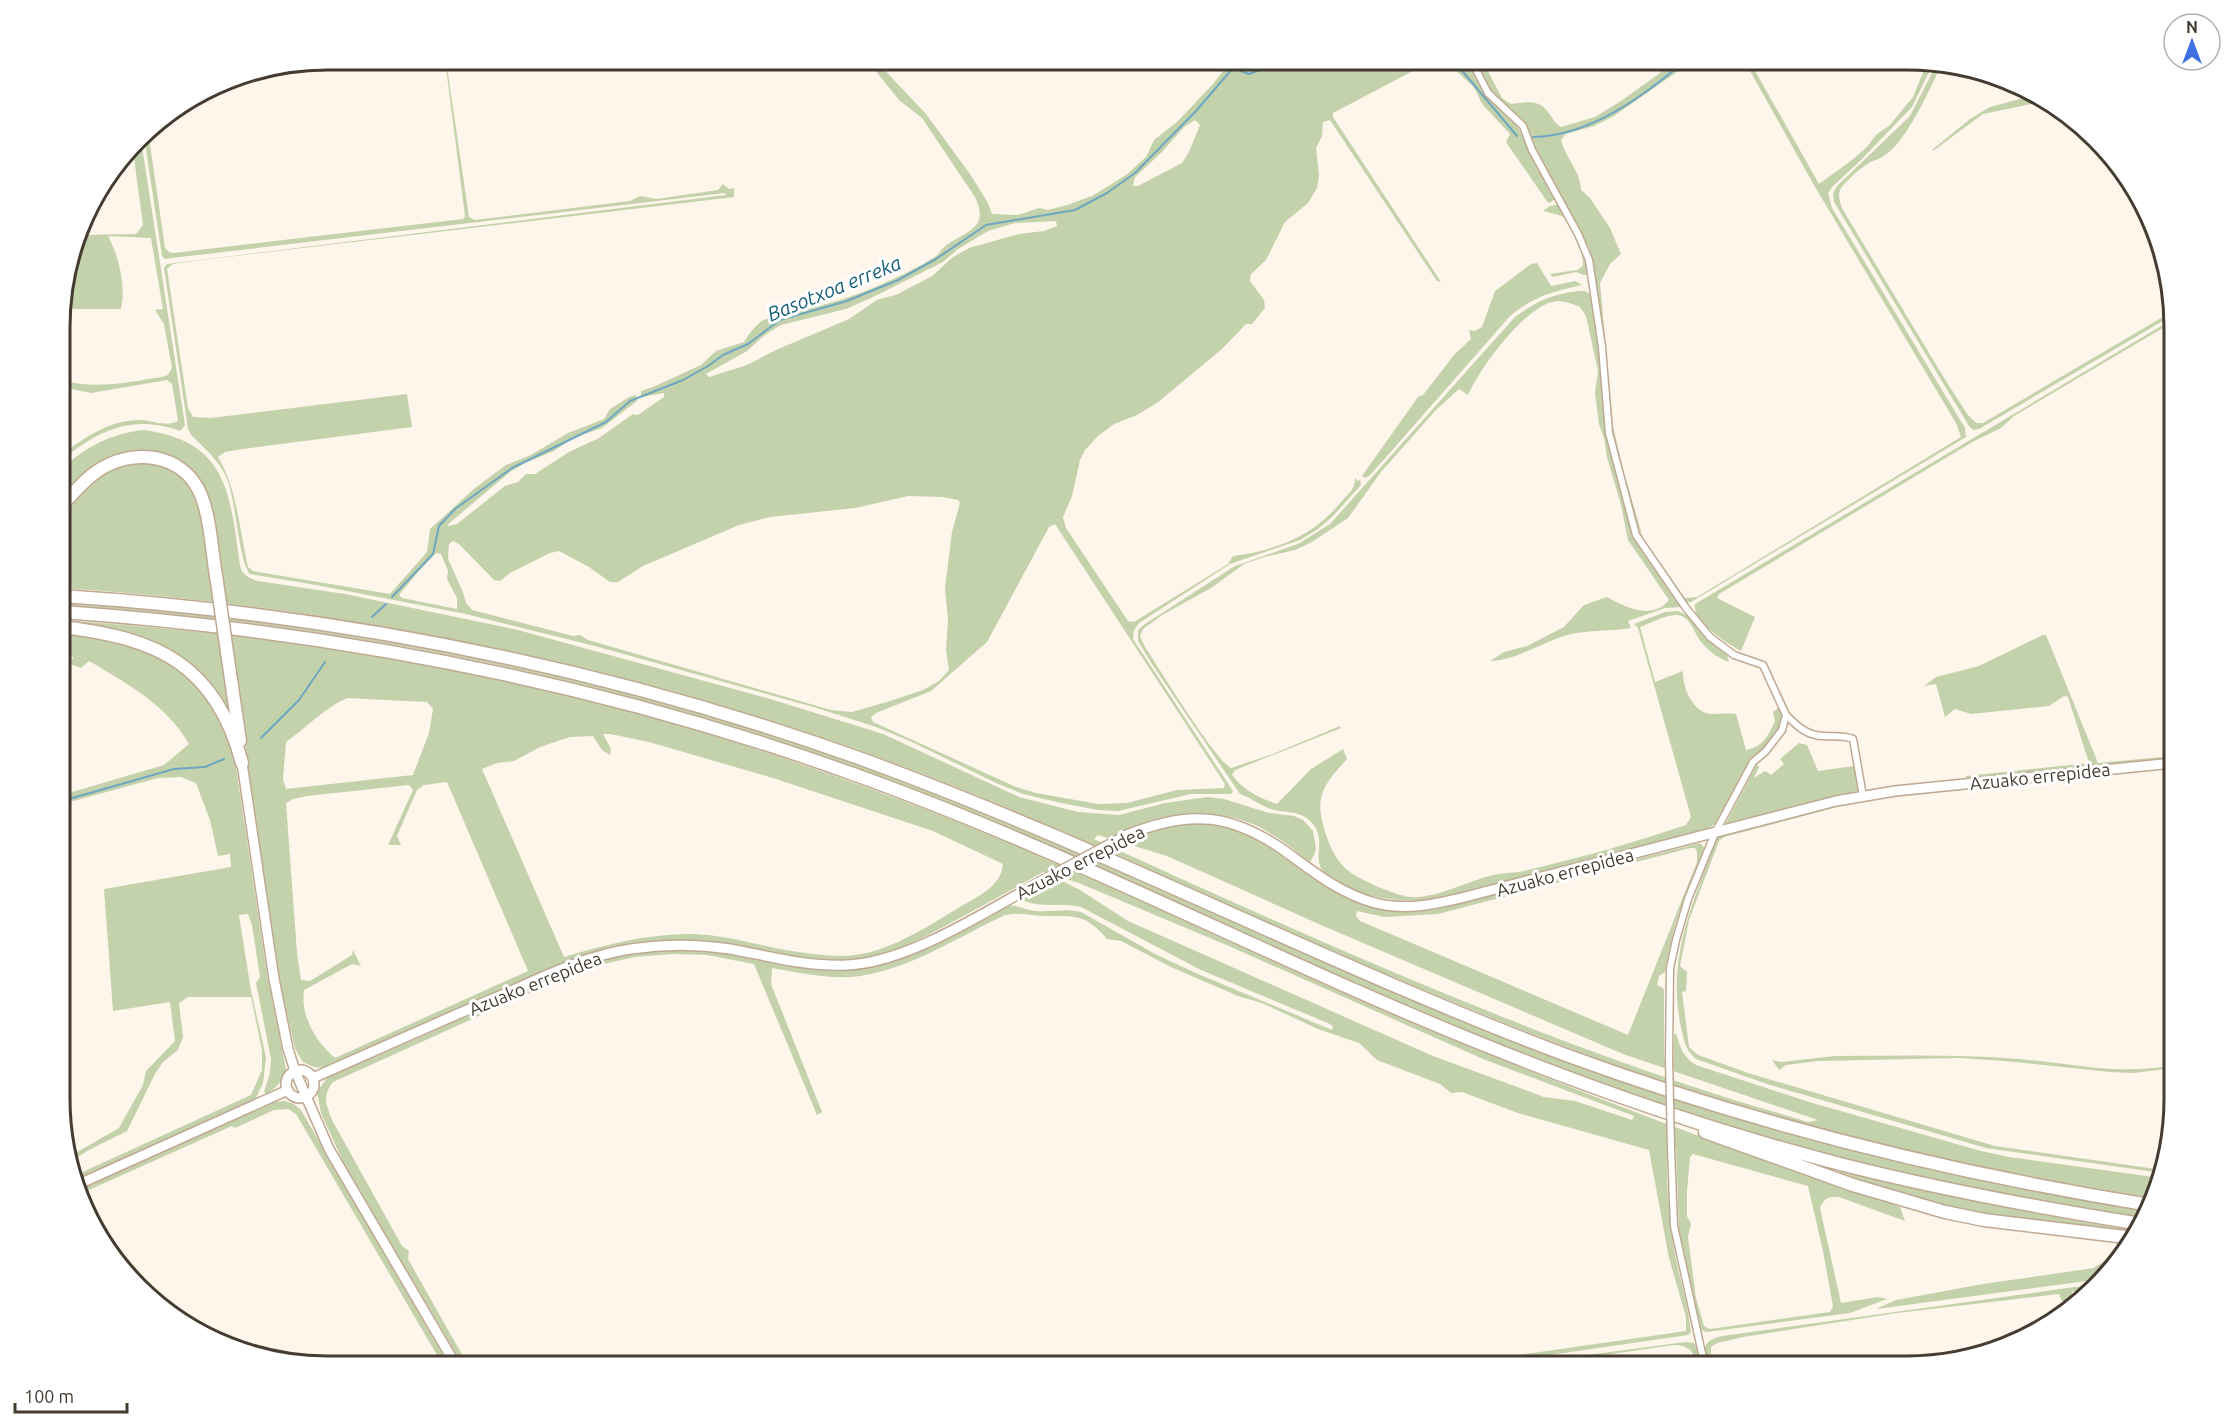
<svg xmlns="http://www.w3.org/2000/svg" width="2234" height="1427" font-family="Ubuntu,sans-serif">
  <rect width="100%" height="100%" fill="#fef5eb"/>
  <path fill="#c3d2aa" fill-rule="evenodd" d="M445 60H446L469 217 475 220 630 201 640 196 656 199 718 190 723 184 729 189 734 188V197L202 260 173 264 167 269 188 408 193 417 211 418 407 394 412 427 243 449 225 452 218 457C238 491 239 529 248 567L253 571 390 594 427 552 430 529 475 488 506 465 531 455 568 433 604 419 610 409 629 397 636 395 637 401 602 428 573 438 554 451 525 463 510 472 447 525 449 526 457 524 505 486 518 482 526 474H535L569 452 599 438 633 414 638 415 664 397V393L641 397V391L653 387 701 365 716 351 744 342C748 335 755 326 762 321 768 317 806 310 816 307 857 296 899 279 935 257 939 254 941 250 944 247 964 231 991 230 975 197L922 118 899 100 867 60H875L926 114 970 174 988 203 992 214 1018 215 1039 208 1048 210 1067 205 1092 196 1126 175 1146 157 1154 140 1177 122 1212 85 1232 60H1241L1242 68 1278 60H1430L1420 65 1411 72 1333 113V117L1441 282 1437 281 1330 120 1323 122 1322 136 1316 148 1319 176 1317 188 1308 203 1285 222 1266 260 1251 274 1250 281 1264 300 1265 308 1252 324H1246L1222 349 1157 403 1137 415 1114 424 1098 436 1085 450 1080 460 1072 496 1063 517 1066 528 1128 621 1134 622 1228 564 1233 556C1277 550 1314 536 1342 501 1349 493 1355 489 1355 478L1358 481 1360 479 1361 485 1332 517 1318 529 1300 540 1230 564 1139 623 1134 630 1133 639 1233 791 1231 794H1191L1118 811 1098 810 1061 803 1023 794 996 783 910 741 876 727 817 708 595 646 466 614 316 585 250 574C239 563 236 500 227 479 220 461 205 449 192 436L188 429 164 268 167 264 726 195 725 193 172 258 165 259 162 256 144 136 148 131 165 248 169 252 174 253 463 219 465 216ZM1195 120 1200 125 1189 152 1182 163 1138 186H1133L1135 177 1162 152 1184 127ZM1056 221 1057 226 1044 231 1019 234 969 248 953 257 932 276 898 294 877 300 849 319 776 350 747 365 709 377 706 374 747 351 766 334 781 325 846 309 873 297 943 262 958 249 988 231 1015 223ZM908 496 942 497 958 500 960 503 952 532 945 588 948 620 946 650 949 670 939 681 923 690 890 701 852 712 831 710 588 640 580 635 573 636 472 610 466 603 463 592 448 559 449 544 453 541 459 544 494 580 500 581 510 573 550 553 559 551 589 567 610 582H618L643 566 739 525 770 517 855 508ZM1055 524 1225 784 1224 788 1177 790 1127 803 1098 804 1036 793 1016 787 873 722 871 717 876 713 931 691 987 642 1049 527ZM436 553 441 554 448 571 447 579 457 598V609L402 598 399 595 418 572Z
    M1435 60H1469L1489 98 1516 124 1557 198 1549 203 1546 200 1506 142 1510 134 1482 104 1474 87 1455 70 1441 61Z
    M1474 60H1482L1502 98 1511 104C1525 102 1539 99 1548 112 1553 118 1554 123 1561 127L1595 117 1621 101 1678 60H1694L1614 116 1594 126 1566 134 1561 140C1565 157 1581 172 1581 190L1590 198 1610 228 1621 254 1610 264 1600 283 1613 426 1624 473 1643 538 1685 598 1697 597 1961 437 1956 423 1815 187 1744 60H1749L1819 184 1852 160 1866 148 1877 134 1889 126 1913 97 1927 63 1933 64 1912 107 1858 163 1833 186 1828 193 1832 208 1965 428 1966 437 1691 602H1686L1644 543 1634 514 1611 423 1601 322 1593 263 1589 248 1537 154 1527 129 1519 117 1492 94Z
    M1936 65 1941 66C1929 90 1907 141 1885 155 1880 159 1874 160 1869 163 1860 168 1847 180 1841 188 1837 195 1840 203 1843 210L1944 378 1968 415 1976 423H1983L2173 311V315L1979 429 1973 430 1969 426 1834 202 1833 193 1837 186 1910 116Z
    M2034 95 2046 101 1983 114 1933 151 1932 150 1970 119 1990 107Z
    M141 140 185 425 180 431C132 414 99 430 62 460V455C84 437 112 419 142 420 153 421 168 427 178 421L172 384 167 380 91 393 62 387V380C96 390 128 382 162 377L168 375 172 368 164 324 155 310 163 309 151 238 108 236C119 257 126 285 121 309H62V293L80 235 136 234 143 225 133 150Z
    M1557 205 1562 207 1583 247 1590 274 1584 275 1576 272 1553 277 1550 274 1577 270 1583 266C1584 249 1573 234 1566 219L1562 216 1543 211 1550 206Z
    M1537 263 1551 286 1575 281 1582 285C1552 292 1534 296 1510 316L1388 455 1369 476 1365 478 1362 476 1418 397 1423 395 1454 355 1471 339 1469 330 1475 331 1482 327 1495 291 1531 264Z
    M1578 291H1585L1591 295 1601 356 1607 432 1633 532 1641 547 1681 607 1665 608 1628 621 1631 628C1609 632 1582 629 1561 637 1538 645 1515 660 1490 661L1504 652 1527 646 1564 627 1584 605 1607 597C1625 607 1652 621 1669 600L1628 540 1621 505 1607 457 1604 438 1599 424 1595 393 1598 371 1586 316 1580 307C1573 304 1565 301 1557 301 1526 304 1480 368 1468 395L1459 389 1435 411 1381 472 1348 518 1312 542 1295 550 1264 557 1244 564 1211 588 1162 615 1143 629 1140 636 1145 647C1159 668 1215 760 1231 768L1273 754 1340 726 1341 728 1235 770 1232 775C1243 790 1259 798 1277 804L1311 769 1343 749 1347 759C1320 788 1313 800 1328 840 1331 849 1337 860 1344 867 1354 878 1394 895 1410 897 1435 899 1468 881 1493 875 1503 873 1514 873 1524 871 1579 858 1633 843 1686 825L1691 817 1638 628 1634 624 1665 612 1678 611 1689 616 1711 641 1726 650 1729 662C1718 658 1710 652 1702 643 1694 634 1691 616 1677 615 1665 615 1651 623 1640 627L1655 682 1683 671C1682 687 1693 713 1711 714 1719 714 1728 713 1736 714L1746 750C1763 747 1768 736 1775 721L1773 712 1779 707 1784 715 1780 731 1754 761 1715 824 1706 830 1430 900C1396 902 1367 899 1337 881 1331 877 1322 873 1320 866 1315 850 1326 838 1311 822 1300 809 1283 814 1268 808 1258 804 1250 797 1240 794L1152 664 1138 641V630L1145 624 1235 566 1298 544 1330 524 1515 317C1537 301 1550 295 1578 291Z
    M2173 319V322L2014 416 2001 428 1974 441 1719 594 1717 598 1755 617 1741 651C1727 643 1692 622 1695 604Z
    M143 430C229 441 230 495 240 566 243 575 248 578 258 581L345 594 518 630 767 698 883 734 1019 797 1078 812 1119 815 1165 803 1207 797 1224 799 1269 813 1294 816 1303 820 1313 831 1316 848 1314 855 1310 862C1293 849 1275 834 1255 825 1210 806 1162 811 1119 833L1133 840C1144 830 1161 827 1175 825 1257 812 1290 876 1356 902 1382 912 1410 914 1437 909L1700 843 1704 847C1699 869 1689 888 1681 908 1673 929 1669 951 1665 972L1659 976 1657 985 1664 989V1059L1674 1060V1035L1676 1033C1680 1047 1683 1057 1696 1065L1809 1102 1981 1151 2009 1157 2161 1178 2153 1198C1973 1168 1792 1131 1620 1067 1489 1019 1360 964 1233 908 1109 852 986 795 858 750 600 660 334 606 62 588V508L97 475 139 459 178 470 195 489 224 588C219 557 214 528 204 498 202 491 201 482 196 476 190 467 181 462 171 457 127 439 92 466 62 496V468C88 446 110 434 143 430ZM1098 835 1167 856 1321 925 1623 1054 1818 1120 1808 1122C1769 1110 1729 1099 1691 1086 1487 1018 1289 928 1094 839ZM1690 848H1695L1697 852V862L1628 1035 1360 921 1356 916 1357 911 1384 917 1438 914Z
    M62 601 280 622 496 659 669 703 742 725 874 770 1035 834 1598 1072C1777 1134 1960 1184 2148 1210L2143 1219C1930 1187 1721 1132 1519 1054 1376 999 1240 927 1098 869 1027 840 954 815 883 788 821 765 760 738 698 718 497 654 273 620 62 607Z
    M62 620C173 628 282 639 392 657 577 689 759 745 935 813 1098 876 1255 957 1417 1025 1539 1076 1664 1124 1790 1169 1826 1182 1864 1192 1900 1207L1905 1221 1839 1197C1829 1196 1824 1198 1820 1208L1841 1303 1878 1297 1887 1299 1850 1313 1707 1332 1701 1330 1697 1317 1679 1231 1676 1149 1667 1147C1666 1180 1669 1216 1674 1249 1679 1277 1688 1304 1691 1332L1688 1335 1466 1367H1435L1686 1331V1317L1669 1258 1649 1150 1518 1113 1462 1092 1451 1093 1440 1084 1377 1060 1359 1043 1318 1029 1262 1003 1238 996 1171 967 1121 941 1107 939C1084 912 1075 917 1043 916 1029 915 1019 912 1005 915 958 937 912 968 860 976 831 980 801 973 772 968L771 984 822 1112 817 1115 754 964 707 955 673 954 635 957 599 965 543 987 333 1082C322 1096 326 1104 332 1120L402 1246 409 1251 408 1259 469 1367H464L344 1164 321 1113 317 1092 327 1078C382 1054 438 1029 493 1005 540 984 586 961 637 953 666 948 698 950 728 954 772 960 817 975 862 969 915 961 960 930 1006 906 1017 904 1025 910 1036 911 1051 912 1066 908 1081 912L1157 955 1198 974 1332 1030 1333 1026 1330 1024 1201 970 1081 907C1060 902 1043 909 1022 900V897L1058 879 1080 890 1128 921 1433 1056 1544 1097 1575 1101 1632 1120 1634 1116 1483 1059 1231 947 1079 883 1043 872C1014 888 985 905 956 920 919 940 881 962 837 961 771 959 713 933 644 942 587 950 535 974 482 998 435 1019 388 1040 342 1061L324 1068 314 1067 303 1062 295 1049 281 988 249 774 234 650 222 651 233 723 186 663 62 624ZM347 698 427 702 433 709 429 733 413 775 286 789 283 779 286 742C306 728 324 708 347 698ZM603 734H610L649 742 773 778 933 831 1003 864C1001 887 978 896 960 907 925 928 885 955 843 956 820 956 798 952 775 948 747 942 718 934 689 934 646 934 605 945 564 957L482 769 497 763 514 761 540 747 570 737 593 736 602 750 610 755 611 749ZM447 782 528 971 335 1058C316 1042 300 1016 304 990L352 964 361 966 353 950 352 955 310 981 301 980 297 953 286 803 293 799 307 796 409 785 413 790 388 845H401L397 836 417 790 424 785ZM1693 1154 1808 1186 1823 1251 1833 1306 1830 1312 1710 1329 1704 1326 1696 1298 1688 1237 1691 1224 1687 1216V1191L1690 1157Z
    M62 633C157 646 218 670 237 773L267 974 286 1069C283 1082 277 1087 266 1094L264 1092 270 1073 271 1059 256 983 260 977 252 925 248 914 239 915 251 991 266 1057 263 1083 256 1098 78 1180 76 1175 251 1095 262 1070V1050L251 997H188L179 1003 183 1037 178 1050 163 1062 155 1074 127 1131 87 1151 72 1161 70 1156 119 1128 143 1085 146 1071 175 1041 170 1002 113 1011 104 889 231 867 230 854 218 856 210 820 196 783 181 777 158 778 62 804V795L164 765 189 744C166 704 126 683 89 661L81 668 62 661V658L73 659V657L62 655Z
    M2043 635H2046L2098 763 2173 756V759L1966 780V776L2089 763 2068 697 2064 696 2049 706 1971 714 1955 709 1945 717 1936 684 1924 686 1936 677 1979 666Z
    M1799 743 1807 745 1818 771 1854 766 1859 794 1725 825 1757 764 1759 767 1754 778 1765 771 1771 775 1784 764 1780 759Z
    M2173 765V768L1875 799 1837 807 1724 837 1719 841 1689 920 1680 966 1687 972 1686 991 1682 992 1689 1047 1698 1055 1748 1073 1995 1146 2163 1170 2162 1173 1986 1148 1767 1084 1696 1059C1685 1050 1684 1040 1681 1027 1666 957 1694 901 1717 837L1721 835 1838 804 1889 795Z
    M1835 1056C1896 1056 1958 1054 2019 1059 2071 1063 2121 1076 2173 1065V1068L2134 1073 2110 1072 2005 1061 1959 1058 1818 1061 1786 1065 1779 1070 1772 1060 1781 1062Z
    M285 1101 294 1104 301 1110 450 1367H444L296 1114 288 1109 274 1110 235 1128 232 1126 82 1193 81 1189 273 1102Z
    M1839 1170C1938 1194 2037 1215 2137 1231L2136 1234 1958 1211 1840 1176Z
    M2123 1242 2132 1243 2129 1248 2095 1280 1876 1309 1896 1300 1983 1284 2094 1268 2121 1249Z
    M2089 1285 2085 1289 2072 1292V1301H2062L2059 1294 1897 1313 1743 1337 1717 1343 1711 1347V1367H1707C1703 1348 1702 1341 1722 1336Z
    M1686 1342 1694 1343 1697 1347 1701 1367H1698C1693 1351 1691 1346 1674 1345L1521 1367H1496Z"/>
  <g fill="none" stroke-linecap="round" stroke-linejoin="round">
    <path stroke="#6ea7bf" stroke-width="2" d="M1448 60 1458 66 1517 136
      M1233 68 1249 74 1288 60
      M1533 137C1590 136 1644 96 1686 60
      M392 597 433 554 439 526 455 509 512 468 606 422 630 401 683 380 708 366 723 355 748 344 780 320 847 301 898 280 936 259 986 225 1075 210 1107 193 1135 173 1196 111 1233 68 1234 60
      M372 617 386 604
      M261 738 299 700 325 662
      M62 801 174 769 205 767 224 759"/>
    <defs>
      <path id="street" d="M1471 60 1488 93 1523 126 1532 150 1578 234 1589 260 1602 347 1609 433 1636 535 1686 608 1710 637 1734 655 1763 665 1786 715 1782 730 1766 751 1753 762 1715 833 1688 899 1676 940 1670 968 1669 1058
        M1786 715C1797 726 1807 736 1824 736 1834 737 1843 735 1853 739L1863 796
        M1671 1148 1674 1226 1705 1367"/>
      <path id="secondary" d="M242 763 274 979 288 1049 295 1071 329 1149 457 1367
        M1127 835C1190 809 1233 813 1289 854 1316 874 1342 894 1375 903 1406 911 1436 904 1465 897L1836 801 1895 791 2173 763
        M286 1084a14 14 0 1 1 28 0a14 14 0 1 1-28 0Z
        M313 1078C374 1051 434 1024 495 998 539 979 583 956 631 949 664 944 697 944 730 949 769 956 807 967 847 965 908 963 986 911 1040 882
        M79 1184 288 1090"/>
      <path id="highway" d="M62 505C73 494 83 481 96 472 131 447 183 452 201 495 211 520 212 555 217 582
        M62 596C337 614 607 667 867 761 1105 848 1329 966 1566 1055 1756 1125 1951 1173 2150 1205
        M62 612C333 631 598 682 853 774 1074 853 1280 964 1497 1050 1609 1095 1724 1134 1840 1164 1939 1189 2040 1208 2141 1224
        M62 627C158 638 216 665 242 763
        M227 652 240 741
        M1705 1132 1853 1185 1945 1212 1984 1220 2134 1238"/>
    </defs>
    <use href="#street" stroke="#bfa992" stroke-width="9"/>
    <use href="#secondary" stroke="#bfa992" stroke-width="12"/>
    <use href="#highway" stroke="#bfa992" stroke-width="15"/>
    <use href="#street" stroke="#fff" stroke-width="6"/>
    <use href="#secondary" stroke="#fff" stroke-width="9"/>
    <use href="#highway" stroke="#fff" stroke-width="12"/>
    <defs>
      <path id="street-bridge" d="M1669 1058 1671 1148"/>
      <path id="secondary-bridge" d="M1040 882 1127 835"/>
      <path id="highway-bridge" d="M217 582 227 652"/>
    </defs>
    <use href="#street-bridge" stroke="#bfa992" stroke-width="9" stroke-linecap="butt"/>
    <use href="#secondary-bridge" stroke="#bfa992" stroke-width="12" stroke-linecap="butt"/>
    <use href="#highway-bridge" stroke="#bfa992" stroke-width="15" stroke-linecap="butt"/>
    <use href="#street-bridge" stroke="#fff" stroke-width="6"/>
    <use href="#secondary-bridge" stroke="#fff" stroke-width="9"/>
    <use href="#highway-bridge" stroke="#fff" stroke-width="12"/>
  </g>
  <g text-anchor="middle" dominant-baseline="central" stroke-width="6" stroke-linejoin="round" paint-order="stroke">
    <g font-size="18" fill="#443b31" stroke="#fff">
      <text transform="translate(2040 776) rotate(-6)">Azuako errepidea</text>
      <text transform="translate(1080 862) rotate(-27)">Azuako errepidea</text>
      <text transform="translate(1565 872) rotate(-15)">Azuako errepidea</text>
      <text transform="translate(535 983) rotate(-22)">Azuako errepidea</text>
    </g>
    <g font-size="20" font-style="italic" fill="#155f78" stroke="#fff">
      <text transform="translate(834 288) rotate(-22)">Basotxoa erreka</text>
    </g>
  </g>
  <path d="M0 0H2234V1427H0ZM327 70H1907A257 257 0 0 1 2164 327V1099A257 257 0 0 1 1907 1356H327A257 257 0 0 1 70 1099V327A257 257 0 0 1 327 70Z" fill="#fff" fill-rule="evenodd"/>
  <path fill="none" stroke="#443b31" stroke-width="3" d="M327 70H1907A257 257 0 0 1 2164 327V1099A257 257 0 0 1 1907 1356H327A257 257 0 0 1 70 1099V327A257 257 0 0 1 327 70Z"/>
  <g transform="translate(2192 42)"><circle r="28" fill="#ffffff" stroke="#b4b1ad" stroke-width="1.5"/>
  <path d="M0-4.5L10 22L0 15L-10 22Z" fill="#3b70e0"/>
  <text y="-9" font-size="16" font-weight="bold" text-anchor="middle" fill="#443b31">N</text>
  </g>
  <path d="M15 1403v9h112v-9" fill="none" stroke="#443b31" stroke-width="3"/>
  <text x="24" y="1403" font-size="18" fill="#443b31" stroke="#ffffff" stroke-width="4.5" paint-order="stroke">100 m</text>
</svg>
